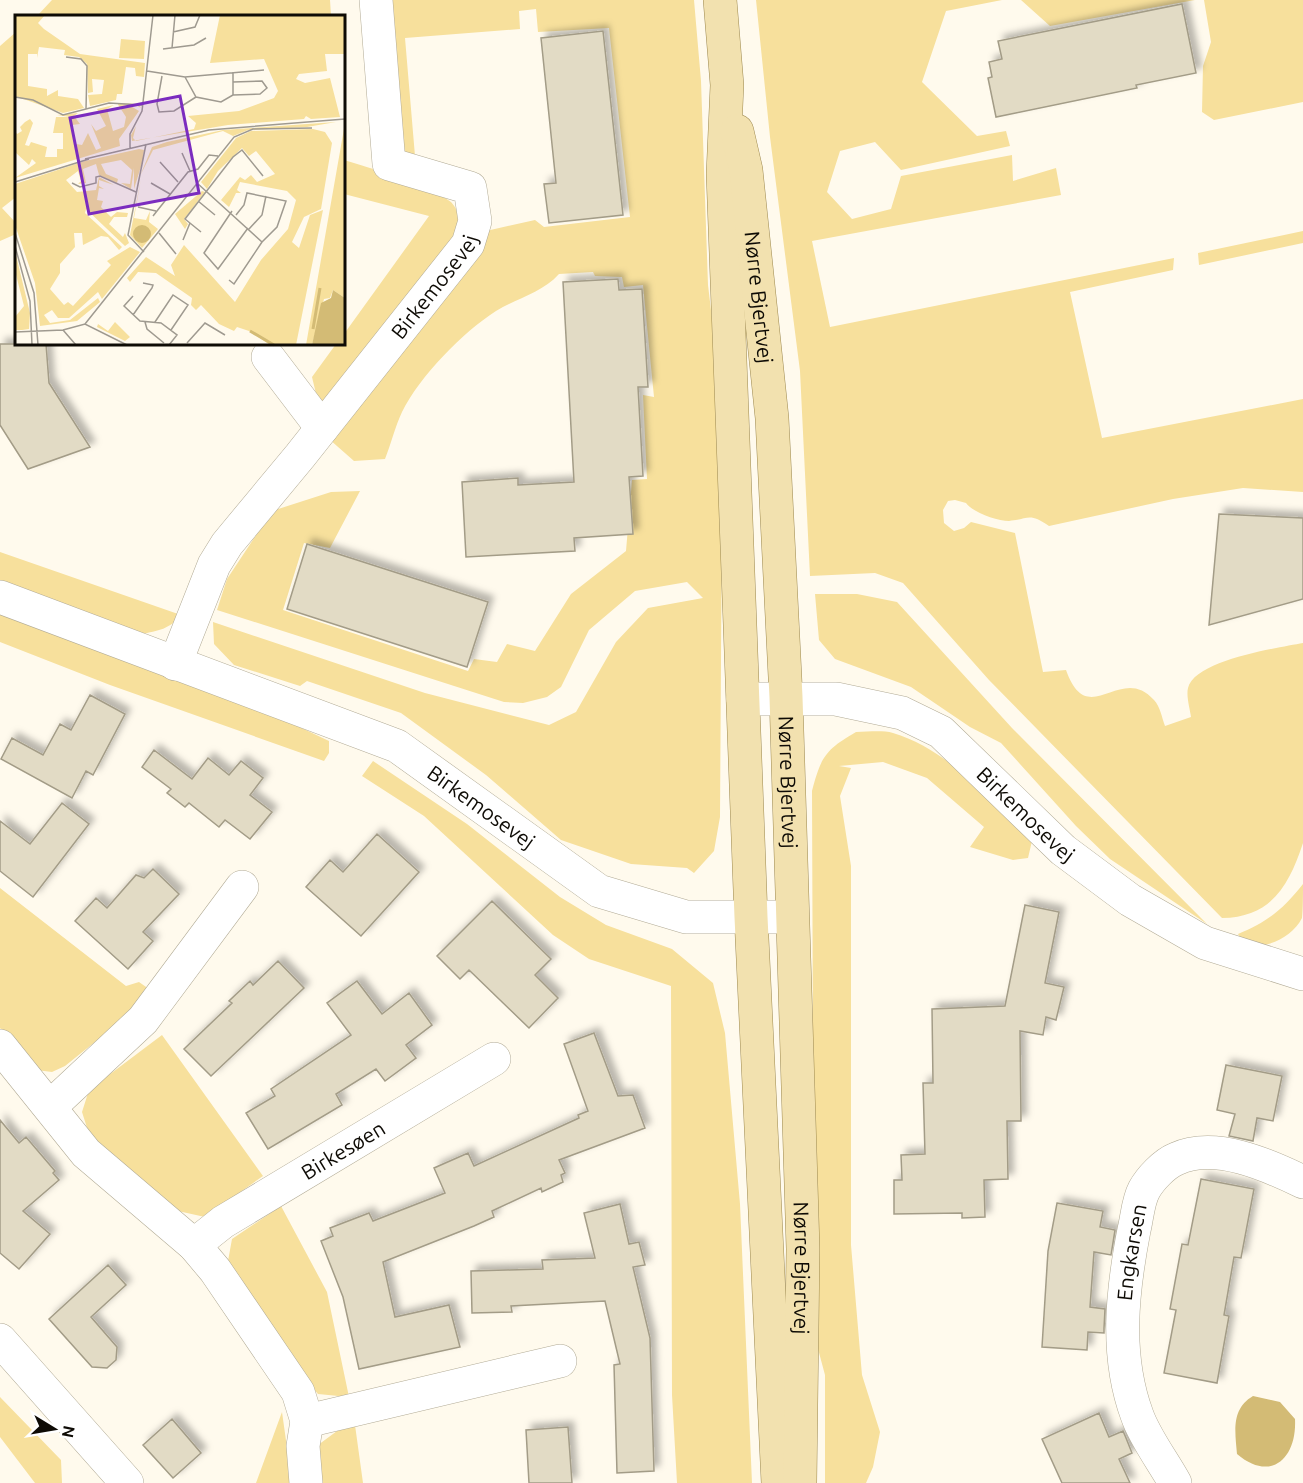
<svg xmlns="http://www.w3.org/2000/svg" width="1303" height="1483" font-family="Ubuntu,sans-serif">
  <defs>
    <filter id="shadow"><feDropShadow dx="5.5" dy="-5.5" stdDeviation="3" flood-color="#0004"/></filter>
  </defs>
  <rect width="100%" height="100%" fill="#fffaed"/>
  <path fill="#f7e09c" d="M52 0H330L331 16H37Z
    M391 0H694L701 81 708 285 719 377 722 507 720 817 714 851 694 873 687 868 631 864 561 840 486 775 401 713 307 681 300 686 234 665 214 644 213 622 425 693 549 725 576 712 616 642 648 608 703 598 687 582 635 591 589 630 561 687 547 697 523 703 504 702 217 610 227 579 272 511 331 492 360 491 330 548 304 543 283 610 468 671 474 659 497 662 507 644 535 651 571 594 626 551 632 480 647 479 643 395 654 397 643 285 624 287 622 277 595 276 593 272 559 274C542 293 517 298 496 311 463 332 420 376 402 412 395 427 391 444 385 459L354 461 329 439 486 231 535 220 544 227 630 217 609 28 538 32 536 9 519 11 520 29 405 38 415 156 403 153Z
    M756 0H1002L946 11 922 82 977 136 1006 131 1010 146 901 170 875 142 840 151 827 192 852 219 891 209 901 176 1012 155 1013 181 1056 168 1061 195 812 241 830 327 1174 258 1173 270 1070 292 1102 438 1303 399V492L1243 488 1173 499 1049 526C1029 512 1029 519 1009 521 997 521 972 512 966 503L955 500 948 501 943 510 944 523 954 531 964 528 971 522 1015 533 1043 672 1066 670C1088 732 1120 662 1154 700 1160 706 1162 718 1165 726L1191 717C1190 709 1186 696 1188 688 1195 660 1277 648 1303 643V843C1289 885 1272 917 1222 918L989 680 903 583 875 573 810 576 800 371 770 137Z
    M1021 0H1195L1050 26Z
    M1204 0H1303V102L1214 120 1202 112 1203 66 1211 42Z
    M16 32V197L2 208 16 223V234L0 241V46Z
    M344 160C368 167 433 187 451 202 455 206 458 213 462 218L457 241 327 403 318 402 312 377 336 344H344V334L429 216 344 194Z
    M1303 231V243L1199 265 1198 253Z
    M0 552 181 615C170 629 158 631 141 634L0 585Z
    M815 594H857L897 602 1012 728 1207 924 1110 859 1076 826 1001 743 970 727 911 687 835 659 819 640Z
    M0 611 251 704 329 741V753L324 761 110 685 0 642Z
    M856 732C868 732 882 730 893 733 947 749 994 801 1032 841L1028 858 1013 860 970 847 984 827 927 778 883 762 839 766 851 768 840 796 851 866V1245L862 1375 880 1432 873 1467 866 1483H825V1375L814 1334 812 791C821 757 825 750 856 732Z
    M373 761 467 824 560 897 606 925 672 949 713 983 725 1033 740 1204 752 1483H677L672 1395 671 986 589 959 553 935 424 816 362 776Z
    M1303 884C1303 893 1303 909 1302 918 1292 938 1265 950 1244 945L1238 934C1268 922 1283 909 1303 884Z
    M0 888 126 986 139 982 149 989 131 1013 65 1066 52 1072 36 1070 0 1028Z
    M162 1035 263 1176 205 1217 178 1211 89 1134 82 1112 89 1090Z
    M281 1206 327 1292 349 1397 318 1394 303 1377 228 1261 232 1239Z
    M0 1397 61 1460 62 1483H35L0 1437Z
    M282 1412 292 1483H256Z
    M355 1425 363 1483H317L314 1448 337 1431Z"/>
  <path fill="#d3bb75" d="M1253 1396 1280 1402 1295 1419C1297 1458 1271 1483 1237 1454 1235 1431 1231 1409 1253 1396Z"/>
  <path fill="#e2dbc5" stroke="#a39c87" stroke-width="1.5" filter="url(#shadow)" d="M1182 4 1196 73 1136 85 1137 88 996 117 988 78 992 77 989 62 1002 59 998 41Z
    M603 31 623 215 549 223 544 184 556 183 541 38Z
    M618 279 619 290 642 289 648 387H638L643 476 629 477 633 534 574 538 575 551 466 557 462 482 518 478V485L574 482 563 282Z
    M0 344H46L49 383 90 447 28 469 0 425Z
    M1219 514 1303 518V599L1209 625Z
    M307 544 488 602 467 667 287 609Z
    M90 695 125 714 93 775 86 771 72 798 1 759 12 738 43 755 60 724 71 730Z
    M154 750 192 779 208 758 229 775 241 761 263 778 250 795 272 812 250 839 225 820 219 827 189 803 185 807 167 793 171 789 142 767Z
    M62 803 89 824 33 897 0 871V821L30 844Z
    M377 834 419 872 361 936 306 887 330 860 343 872Z
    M153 869 179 894 143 932 153 941 128 969 75 921 96 898 107 908 136 875 144 878Z
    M492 901 551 959 535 975 558 998 529 1028 469 970 460 979 437 956Z
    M1025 905 1059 912 1045 983 1064 987 1056 1020 1046 1017 1043 1035 1020 1031 1021 1121H1007L1008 1179 984 1180 985 1217 962 1218V1213L894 1214V1180H902L901 1155 925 1154 923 1083H933L932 1009 1005 1006Z
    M278 961 304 988 211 1076 184 1049 232 1003 229 1001 250 981 253 985Z
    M357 981 382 1014 409 993 432 1025 406 1045 416 1058 385 1081 376 1069 336 1094 342 1105 268 1149 246 1113 275 1096 271 1089 351 1035 327 1003Z
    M594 1033 618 1096 633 1095 645 1128 559 1160 565 1173 561 1175 563 1182 542 1192 541 1188 492 1211 494 1217 474 1226 383 1262 395 1317 449 1305 460 1347 359 1369 343 1297 321 1241 333 1236 330 1228 369 1213 373 1221 445 1193 434 1168 468 1153 474 1166 579 1118 578 1115 588 1111 564 1044Z
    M1226 1065 1282 1076 1273 1121 1257 1118 1253 1141 1229 1136 1235 1114 1217 1110Z
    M0 1120 19 1143 26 1137 55 1171 53 1173 59 1180 23 1211 50 1234 19 1269 0 1253Z
    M1201 1179 1254 1189 1241 1258 1234 1257 1224 1315 1229 1316 1217 1383 1164 1373 1176 1310 1170 1309 1182 1244 1188 1245Z
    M1057 1203 1103 1211 1100 1227 1115 1230 1111 1255 1094 1252 1090 1307 1105 1309 1104 1328V1333L1088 1332 1087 1350 1042 1347 1048 1251Z
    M620 1204 629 1244 639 1242 645 1265 633 1267 650 1338 654 1471 617 1473 614 1365 620 1364 605 1301 511 1306 512 1312 472 1313 471 1271 543 1269 542 1260 595 1258 584 1213Z
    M108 1265 126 1285 91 1317 117 1347 116 1360 107 1368 92 1367 49 1319Z
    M1099 1413 1109 1437 1123 1431 1126 1438 1132 1453 1119 1459 1130 1483H1062L1042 1439Z
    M172 1419 201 1453 173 1478 143 1445Z
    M568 1427 572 1483H529L526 1430Z"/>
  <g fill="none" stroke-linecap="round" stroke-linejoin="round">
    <defs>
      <g id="minor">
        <path d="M268 357 322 428"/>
        <path id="s1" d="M0 597 397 746 599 891 686 917H792"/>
        <path id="s2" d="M175 664 214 565 227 544 300 456 468 244 475 221 470 188 389 164 376 0"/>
        <path id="s3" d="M743 699H836L902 713 941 732 1063 850 1130 900 1205 943 1303 974"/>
        <path d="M0 1046 86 1153 194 1245 215 1270 298 1392 307 1421 303 1446 306 1483"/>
        <path d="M50 1107 143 1020 242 887"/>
        <path id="s4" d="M194 1245 223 1222 494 1059"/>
        <path d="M0 1340 127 1483"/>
        <path d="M307 1421 560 1361"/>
        <path id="s5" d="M1175 1483C1163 1461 1145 1438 1137 1415 1115 1355 1122 1292 1134 1230 1137 1218 1138 1201 1144 1190 1150 1179 1164 1164 1176 1159 1215 1141 1268 1165 1303 1182"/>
      </g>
      <g id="major">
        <path d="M720 0 727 85 723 174 751 917 778 1483"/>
        <path id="s6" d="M737 131 746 170 772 418 786 697 803 1249 800 1483"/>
      </g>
    </defs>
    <use href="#minor" stroke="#b2ab96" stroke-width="34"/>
    <use href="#major" stroke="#9d8950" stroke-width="34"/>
    <use href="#minor" stroke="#fff" stroke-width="33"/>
    <use href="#major" stroke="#f2e1af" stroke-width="33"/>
  </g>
  <g text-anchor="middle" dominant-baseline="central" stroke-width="6" stroke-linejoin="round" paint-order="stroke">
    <g font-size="21" fill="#0e0b05" stroke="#fff">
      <text stroke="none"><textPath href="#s2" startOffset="462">Birkemosevej</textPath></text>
      <text stroke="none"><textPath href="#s6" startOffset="168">Nørre Bjertvej</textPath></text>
      <text stroke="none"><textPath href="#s6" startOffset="654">Nørre Bjertvej</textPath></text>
      <text stroke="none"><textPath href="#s1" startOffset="528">Birkemosevej</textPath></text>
      <text stroke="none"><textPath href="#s3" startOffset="322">Birkemosevej</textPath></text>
      <text stroke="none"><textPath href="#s4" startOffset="177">Birkesøen</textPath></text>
      <text stroke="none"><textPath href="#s5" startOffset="243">Engkarsen</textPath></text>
      <text stroke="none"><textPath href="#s6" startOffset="1140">Nørre Bjertvej</textPath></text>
    </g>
  </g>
  <g transform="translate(15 15)">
    <rect width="330" height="330" fill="#fffaed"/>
    <path d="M0 0H30L23 8 29 14 65 39 130 48 129 62 121 61 120 53 111 52 107 79H102L101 85 75 91 73 80 87 79 89 65 77 64 78 77 73 78 72 49 64 42 49 40 50 35 24 32 22 43V39H13V71L32 74V81L43 75V81L63 84 69 93 48 98 0 81ZM205 0H330V39H310L312 56 284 59 281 64 290 68 315 63 325 102 296 104 291 101 289 104 213 110 117 126 116 120 121 111 118 123 121 126 179 114 181 108 173 101 224 96 259 83 263 76 249 44 195 48ZM106 24 130 26 129 44 104 43ZM102 88 123 89 126 93 121 90H114L124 96 104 124 105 131 0 163 21 148 17 144 14 150 0 137V116L2 119 7 116 5 112 10 107 15 104 18 108 10 130 14 131 16 127 32 132 30 142H42V134H48V118H38L41 102H55L42 100 63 98 59 101 65 109 57 110 61 129 67 130 73 118 81 135 86 133 76 109 81 116 91 111 82 94 99 90 92 94 98 116 109 112 111 102ZM321 107 292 112 233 115 218 121 208 116 138 135 125 161 137 132 152 127 208 115ZM330 108V283L318 275 315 283 309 284 297 330H291ZM298 114 310 117 317 128 306 194 289 202 277 227 284 233 295 200 308 195 281 330H255L234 316 222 312 219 316 204 309 186 290 181 295 176 290 177 283 141 258 123 257 115 267 112 263 131 242 160 261 156 250 169 230 220 287 246 245 273 214 281 185 272 176 225 167 222 175 226 178H221L214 192 206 185 225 162 230 165 236 160 242 167 260 159 241 136 234 141 227 133 203 156 192 174 186 167 221 123 236 116ZM124 134 129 135 128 145 119 174V153L116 174 106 168 115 169 117 155 106 145 86 149 91 159 103 164 102 168 84 160 81 149 68 154 71 168 63 169 66 166 63 156 51 165 62 177 81 175 84 162 99 170 84 165V171L89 174 84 173 82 185 88 186 86 192 96 202 102 197 113 198 112 202H99L94 209 108 222 110 218 114 228 110 231 71 194 70 198 107 232 104 235 93 222 86 221 68 230 67 218H59L60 232 45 249V258L35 274 49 290 53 287 58 291 96 250 92 246 115 232 125 237 87 284 83 277 54 303H43L37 295 29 300 35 308 55 305 83 283 85 287 62 306 25 311 20 268 0 210V169L70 146ZM126 164 119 203 131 205 135 196 134 207 143 214 127 233 115 220ZM187 176 190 177 169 204 173 209 170 214 160 199ZM0 236 15 298 14 314 7 315H0V302L9 291 0 256ZM100 307 115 322 110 326 82 312 83 309 93 316Z" fill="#f7e09c"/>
    <path d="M118 219a9 9 0 1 1 18 0a9 9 0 1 1-18 0ZM318 275 330 283V330H297L306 288 316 283Z" fill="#d3bb75"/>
    <path fill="none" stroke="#d3bb75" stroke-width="3" d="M298 314 305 273M235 316 259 330"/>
    <path fill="none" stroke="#9f9a90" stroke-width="1.5" d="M158 17 180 12 185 0M157 33 160 0M148 34 179 30 191 23M51 42 66 44 72 51 71 94M132 56 170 62 249 55M147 61 142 89 144 97 159 96 181 82M170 62 181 82 206 87 218 80V57M218 67 247 66 252 73 245 79 218 80M0 82 18 85 48 100 94 88 127 90M115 134V119L127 96 138 0M167 138 175 156M70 144 194 115 330 104M145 147 163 167M0 167 74 144M57 168 65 172 81 168V162L85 161 121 177M136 168 155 179M182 168 247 227 262 212 271 186 232 178 229 190 221 200M183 186 200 200M123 192 141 196M217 196 189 238 203 254 233 213M138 201 173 157 183 154 194 140 203 141M234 214 247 200 251 181M186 217 170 204 218 142 227 135 248 161M0 218 19 278 23 330M144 218 161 239M168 225 175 208M0 231 15 286 17 330M129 237 113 220 131 129M214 265 219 269 247 227M118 281 109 291 125 306 146 308 162 320 154 330M118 300 137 273 138 270 128 268M130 307 132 314 149 328M140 307 158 280 173 290 156 315M70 309 219 122 238 114 297 113M48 315 61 330M0 317 48 315 70 309 112 330M172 328 190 308 210 320"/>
    <path fill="#7b2cbf" fill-opacity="0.15" stroke="#7b2cbf" stroke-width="3" d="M165 81 184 178 74 199 55 103Z"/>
    <rect width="330" height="330" fill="none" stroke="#0e0b05" stroke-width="3"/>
  </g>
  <g transform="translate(54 1429) rotate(101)" stroke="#ffffff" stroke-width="4.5" paint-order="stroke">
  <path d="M0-4.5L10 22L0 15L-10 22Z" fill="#0e0b05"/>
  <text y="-9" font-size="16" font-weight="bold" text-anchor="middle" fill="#0e0b05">N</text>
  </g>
</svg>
